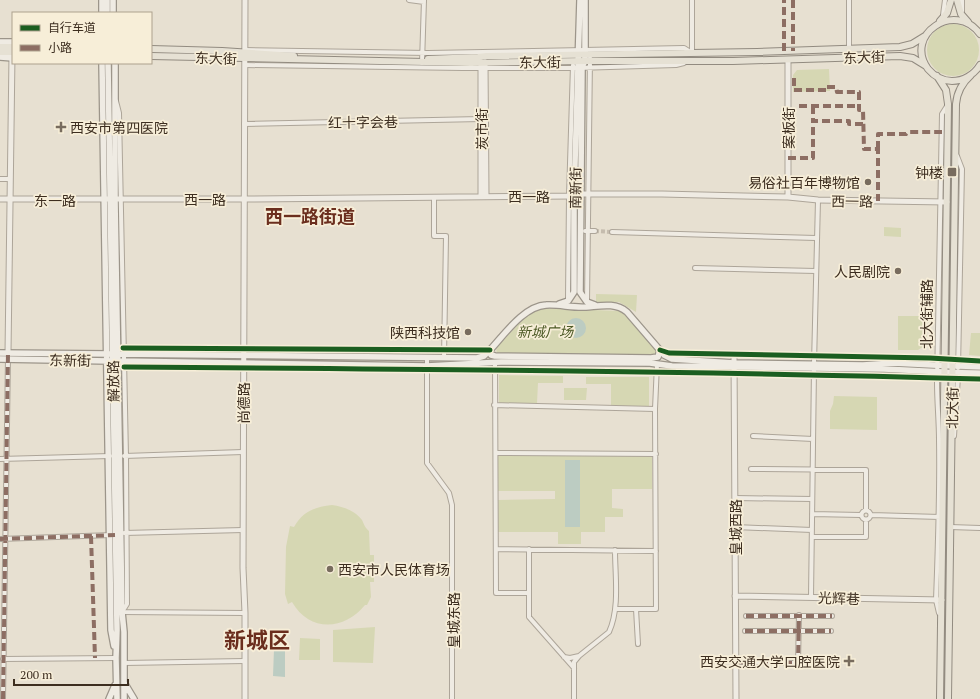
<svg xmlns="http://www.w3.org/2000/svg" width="980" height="699" font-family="'PT Serif','Noto Sans SC',serif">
  <rect width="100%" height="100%" fill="#e7e0d1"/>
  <path fill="#d6d7b3" d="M927 50a26 26 0 1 1 52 0a26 26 0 1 1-52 0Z
    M829 69 830 91 793 92V75L797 70Z
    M884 227 901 228V237L884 236Z
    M596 294 637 295 636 312 619 302H596Z
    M544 308 619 311 624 314 658 352 657 355H497L496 348 529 313 538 309Z
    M898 316H927V344L918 350H898Z
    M971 333H980V356L969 355Z
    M499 375 563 376V383H538L537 403H499Z
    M586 377H649V406H611V384H586Z
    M564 388H587L586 400H564Z
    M834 396 877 397V430L830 429V411L833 404Z
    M498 456H652V489H612V508L623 509V517H605V532H581V544H558V532H498V500L555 499V491H498Z
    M332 505C344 507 354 510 362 520 364 524 365 528 369 531L370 555H374V582H370L371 597 367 605H365C344 631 309 632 292 602L288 604 285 594 286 547 290 526 294 527C303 511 315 507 332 505Z
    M375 627 373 663 333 662V630Z
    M300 638 320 639V660H299Z
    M803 658H831V669H802Z"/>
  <path fill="#bcccc2" d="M566 328a10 10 0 1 1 20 0a10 10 0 1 1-20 0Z
    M565 460H580V527H565Z
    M274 649H285V677L273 676Z"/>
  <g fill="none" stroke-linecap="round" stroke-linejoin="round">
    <path stroke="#c5bcae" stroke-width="4" stroke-dasharray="4 2" stroke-linecap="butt" d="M595 231 612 232"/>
    <defs>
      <path id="minor" d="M409 0 424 2
        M962 0V11
        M943 15 945 0
        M849 48V0
        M245 50 428 53 684 48 692 53
        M692 53V0
        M422 63 424 0
        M245 65 462 68H577L676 65 684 63
        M116 101 119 113 126 456 127 604 122 612 245 613
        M244 124 481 119
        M957 156 962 169 958 368
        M0 179H10
        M434 197V236H446L444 358
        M585 231H595
        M612 232 816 238
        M695 268 816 271
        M568 300 569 196 573 65
        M587 302 590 58
        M123 348 490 350
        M661 350 669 353 930 358 980 361
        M427 358V463L449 493 452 505V699
        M495 362C495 439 495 516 496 593H528
        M814 364 818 200
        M124 367C409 369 695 371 980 379
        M494 405 655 409
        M753 436 813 439
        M954 436 958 377
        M496 453 656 454
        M124 456 243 452
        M0 459 110 456
        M751 469 866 470V510
        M735 498 812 499
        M861.5 515a4.5 4.5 0 1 1 9 0a4.5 4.5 0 1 1-9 0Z
        M812 514 861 515
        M871 515 940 517
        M735 527 812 530
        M950 527 980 528
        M124 533 243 530
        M812 537H866V520
        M0 539 112 535
        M496 549 656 551
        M529 549V617L574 668
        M811 597 814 369
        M616 609H656L655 409 657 364
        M636 609 638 644
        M939 613 936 600C938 547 940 493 939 440 939 421 937 402 937 383 938 293 941 204 942 114L947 106
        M746 616H832
        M745 631H831
        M564 657 570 658 579 656
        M3 659 116 658
        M736 662 798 663 799 615
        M124 663 245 661
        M3 699 8 357
        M574 699V662L579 656 609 632C620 608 615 576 615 550"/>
      <path id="tertiary" d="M788 60V197
        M481 62V196
        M485 62 486 196
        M0 199H244L574 196 582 194H662L788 197 818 200 947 202
        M8 353 12 55
        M734 355 736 699
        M953 366 980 367
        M944 372 980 373
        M735 596 942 600
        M245 699V613L243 568 245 0"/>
      <path id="secondary" d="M102 0V13
        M107 0V13
        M113 0V13
        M585 0V61L582 67 580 292 587 302 595 305
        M0 42H13
        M0 57 13 58
        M102 63 111 630 114 646
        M108 63 117 630 116 658 117 699
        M115 63V200L122 612 124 632V699
        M559 304 568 301 574 292V196L580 0
        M490 350 491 355 495 356 651 358 658 357 660 350
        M0 353 110 354
        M118 354 477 358 484 356 490 350C504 335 524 306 546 305 559 304 572 308 586 307 600 306 615 302 627 312L664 355 672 359 734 363 863 365 893 363 953 366
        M0 359 110 361
        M119 361 427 366 501 362 650 363 672 366 884 369 944 372
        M125 684 134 699
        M109 699 115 685"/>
      <path id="primary" d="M957 0 961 14 968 22
        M940 21 947 13 951 0
        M980 34C955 0 903 35 928 69 934 76 942 81 952 81 963 81 974 75 980 65
        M0 47H13
        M151 49 222 51 294 56
        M0 52H13
        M151 56 471 63 585 61H733L900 56 913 58 926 66
        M428 59 478 57 487 56 757 52 900 47 912 44 925 36
        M937 76 946 90 948 104 940 699
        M948 699 956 104C957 92 962 83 971 75"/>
    </defs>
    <use href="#minor" stroke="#ada599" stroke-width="6"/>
    <use href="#tertiary" stroke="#ada599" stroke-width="7"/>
    <use href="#secondary" stroke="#9c958a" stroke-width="8"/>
    <use href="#primary" stroke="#928b80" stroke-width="8"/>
    <use href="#minor" stroke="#efebe3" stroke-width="4"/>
    <use href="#tertiary" stroke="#efebe3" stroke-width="5"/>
    <use href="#secondary" stroke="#efebe3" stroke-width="5.5"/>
    <use href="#primary" stroke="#e6e1d4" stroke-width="6"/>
    <path stroke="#8d6e63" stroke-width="4" stroke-dasharray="8 4" stroke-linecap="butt" d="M793 0V51
      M784 51V0
      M794 78V90H827V87H836L837 92H859V110H863L864 149H878V201
      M799 106H859
      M813 106V121H849V124H863
      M878 149V134H906L908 132H942
      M788 158H813V121
      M91 536 95 658
      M0 539 115 535
      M746 616H832
      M745 631H831
      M736 662 798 663 799 615
      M3 699 8 353"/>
    <defs>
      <path id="cycleway" d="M123 348 490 350
        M660 350 669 353 930 358 980 361
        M124 367C409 369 695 371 980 379"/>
    </defs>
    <use href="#cycleway" stroke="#f7eed8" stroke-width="8"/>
    <use href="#cycleway" stroke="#1b5e20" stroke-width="5"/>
  </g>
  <g fill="#786c5e" stroke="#f7eed8" stroke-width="1.5">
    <path d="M59 121h4v4h4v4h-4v4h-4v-4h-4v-4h4z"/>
    <rect x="947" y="167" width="10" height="10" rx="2"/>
    <circle cx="868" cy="182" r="4"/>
    <circle cx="898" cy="271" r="4"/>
    <circle cx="468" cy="332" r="4"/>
    <circle cx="330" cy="569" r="4"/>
    <path d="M847 655h4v4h4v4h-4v4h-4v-4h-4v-4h4z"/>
  </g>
  <g text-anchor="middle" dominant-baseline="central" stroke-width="3.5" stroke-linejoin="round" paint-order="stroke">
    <g font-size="14" fill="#3d2e20" stroke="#f7eed8">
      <text transform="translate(864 57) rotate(-2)">东大街</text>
      <text transform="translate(216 58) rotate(2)">东大街</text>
      <text transform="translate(540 62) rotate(-1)">东大街</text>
      <text transform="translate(363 122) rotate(-1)">红十字会巷</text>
      <text transform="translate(788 128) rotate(-90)">案板街</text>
      <text transform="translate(481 129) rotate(-90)">炭市街</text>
      <text transform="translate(575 188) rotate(-89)">南新街</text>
      <text x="529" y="196">西一路</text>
      <text x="205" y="199">西一路</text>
      <text x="55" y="200">东一路</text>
      <text transform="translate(852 201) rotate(1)">西一路</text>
      <text transform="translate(926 314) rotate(-90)">北大街辅路</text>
      <text transform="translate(70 360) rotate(1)">东新街</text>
      <text transform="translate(113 381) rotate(-91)">解放路</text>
      <text transform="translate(243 403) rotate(-90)">尚德路</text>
      <text transform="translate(952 408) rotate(-89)">北大街</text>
      <text transform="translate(735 527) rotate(-90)">皇城西路</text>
      <text transform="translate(839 598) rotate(2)">光辉巷</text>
      <text transform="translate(453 620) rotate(-90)">皇城东路</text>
    </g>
    <g font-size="14" fill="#3d2e20" stroke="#f7eed8" text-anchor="end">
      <text x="70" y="127" text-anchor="start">西安市第四医院</text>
      <text x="943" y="172">钟楼</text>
      <text x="860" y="182">易俗社百年博物馆</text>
      <text x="890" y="271">人民剧院</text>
      <text x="460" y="332">陕西科技馆</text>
      <text x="338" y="569" text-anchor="start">西安市人民体育场</text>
      <text x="840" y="661">西安交通大学口腔医院</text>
    </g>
    <g font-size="14" font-style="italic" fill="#4d5a26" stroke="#f7eed8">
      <text x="545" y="331">新城广场</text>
    </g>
    <g font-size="18" font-weight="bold" fill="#6b2e1e" stroke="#f7eed8">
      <text x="310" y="216">西一路街道</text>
    </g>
    <g font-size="22" font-weight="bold" fill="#6b2e1e" stroke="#f7eed8">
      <text x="257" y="639">新城区</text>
    </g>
  </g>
  <rect x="12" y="12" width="140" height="52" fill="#f7eed8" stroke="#ada18e"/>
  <rect x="20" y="25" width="20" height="6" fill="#1b5e20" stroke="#ada18e"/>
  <text x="48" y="32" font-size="12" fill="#3d2e20">自行车道</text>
  <rect x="20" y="45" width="20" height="6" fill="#8d6e63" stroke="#ada18e"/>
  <text x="48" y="52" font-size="12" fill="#3d2e20">小路</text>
  <path d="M14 679v6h114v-6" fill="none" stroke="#3d2e20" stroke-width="2"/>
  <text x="20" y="679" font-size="12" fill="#3d2e20" stroke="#f7eed8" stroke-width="3" paint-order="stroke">200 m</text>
</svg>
